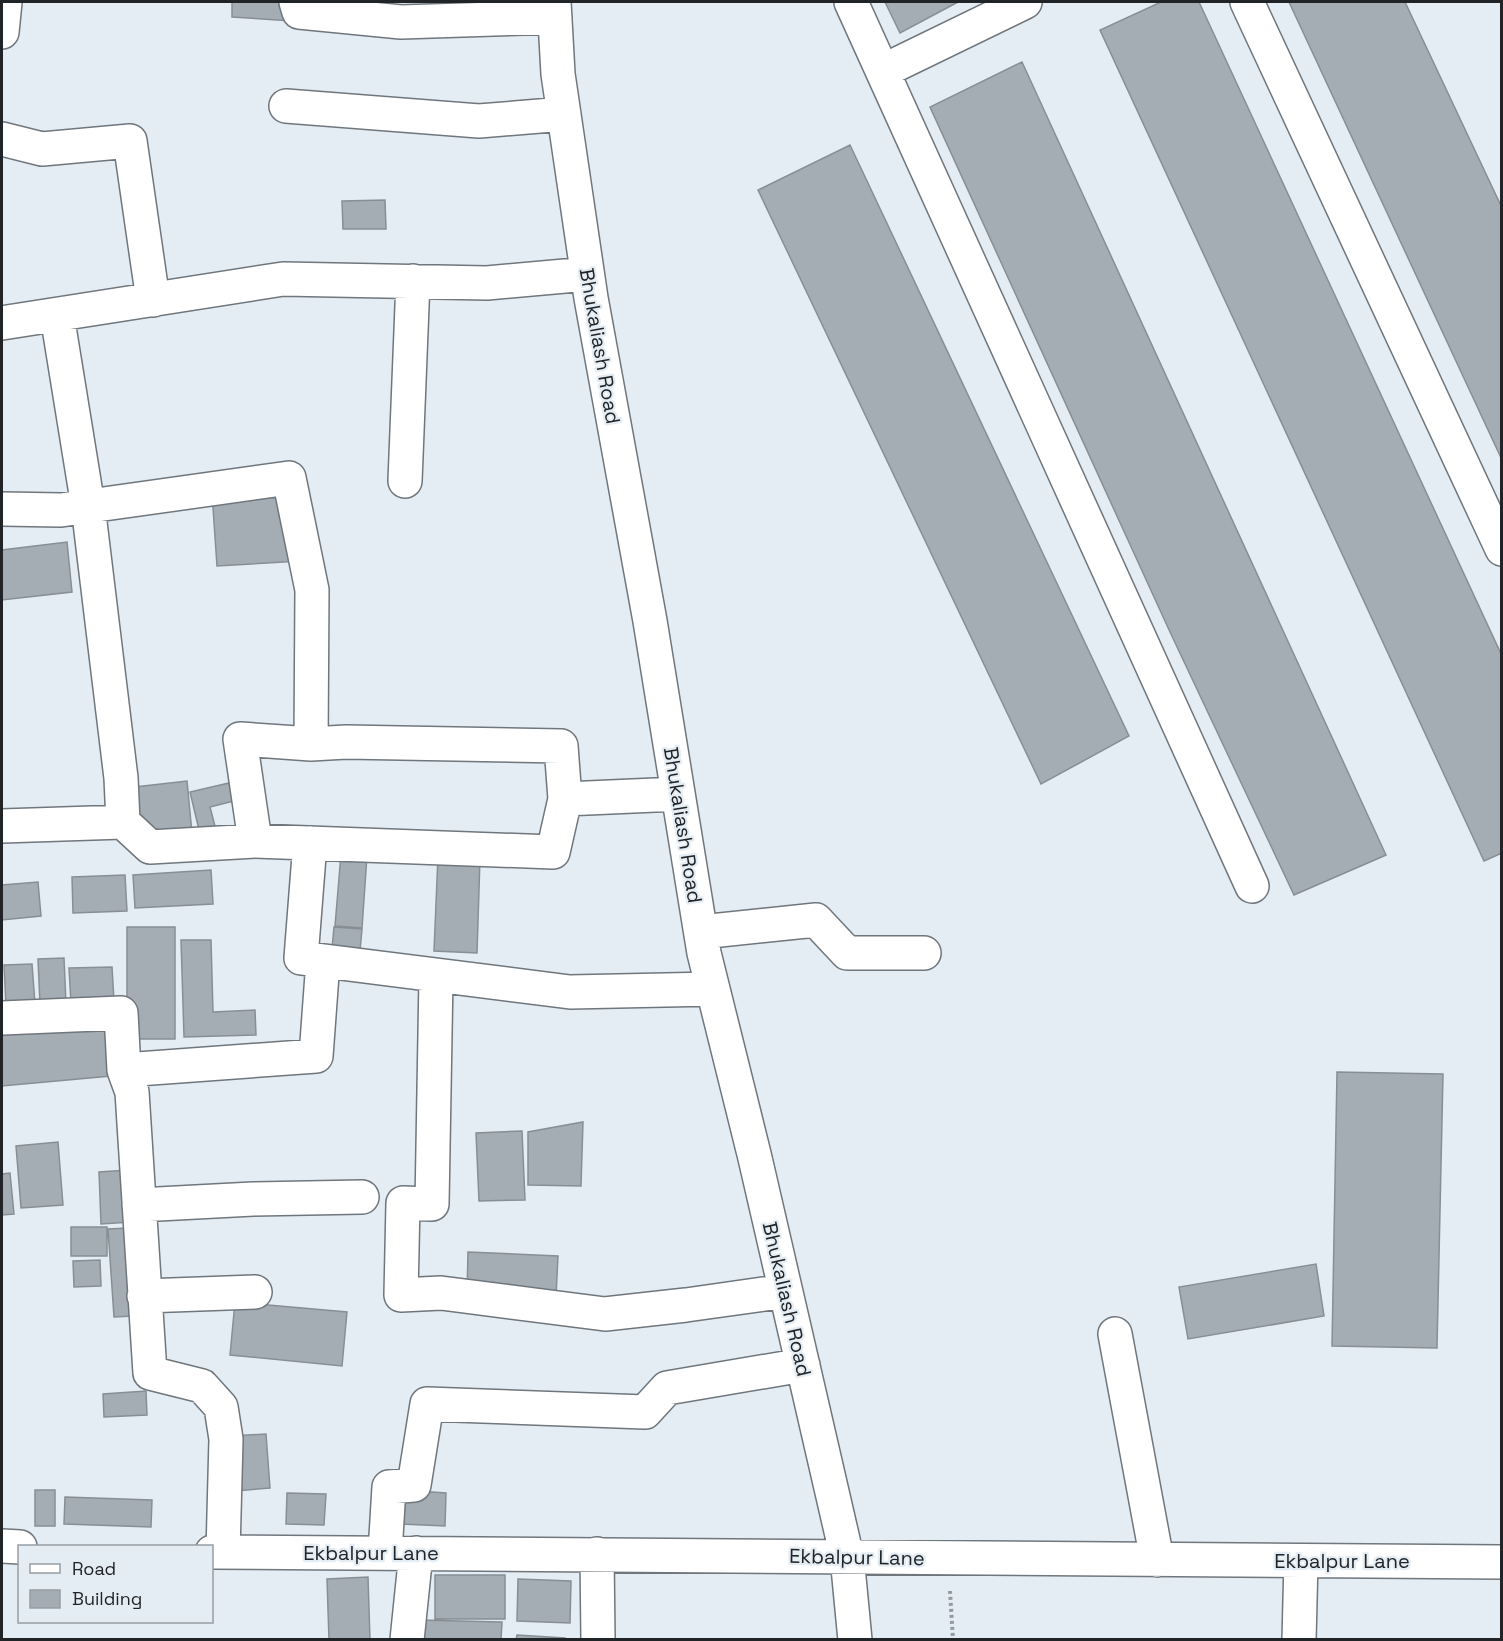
<svg xmlns="http://www.w3.org/2000/svg" width="1503" height="1641" font-family="'Space Grotesk',sans-serif">
  <rect width="100%" height="100%" fill="#e5edf4"/>
  <path fill="#a5adb4" stroke="#878f95" stroke-width="1.5" d="M232 2H289L292 21 232 17Z
    M885 2H958L900 33Z
    M1161 2H1199L1502 656V853L1484 861 1100 30Z
    M1289 2H1405L1502 208V460Z
    M1022 62 1386 855 1294 895 1170 632 930 107Z
    M850 145 1129 736 1041 784 758 190Z
    M385 200 386 229H343L342 201Z
    M287 487 300 561 217 566 212 493Z
    M67 542 72 592 2 600V550Z
    M187 781 192 833 149 839 126 788Z
    M229 783 234 801 210 807 216 830 200 834 190 792Z
    M341 854 367 856 362 928 335 926Z
    M438 856 480 858 477 953 434 951Z
    M211 870 213 904 135 908 133 875Z
    M125 875 127 911 73 913 72 877Z
    M38 882 41 916 2 920V885Z
    M127 927H175V1039H127Z
    M334 927 362 929 360 951 332 949Z
    M181 940H211L213 1012 255 1010 256 1035 184 1037Z
    M64 958 66 1004H40L38 959Z
    M32 964 35 1004 6 1006 4 965Z
    M112 967 114 1001 71 1003 69 968Z
    M105 1016 111 1076 2 1086V1026Z
    M1337 1072 1443 1074 1437 1348 1332 1346Z
    M583 1122 581 1186 528 1185V1132Z
    M522 1131 525 1200 479 1201 476 1133Z
    M58 1142 63 1205 21 1208 16 1146Z
    M128 1170 131 1222 101 1224 99 1172Z
    M10 1173 14 1214 2 1215V1174Z
    M71 1227H107V1256H71Z
    M128 1228 133 1316 114 1317 108 1229Z
    M468 1252 558 1256 556 1297 467 1294Z
    M100 1260 101 1286 74 1287 73 1261Z
    M1316 1264 1324 1316 1188 1339 1179 1287Z
    M235 1302 347 1312 342 1366 230 1355Z
    M146 1391 147 1415 104 1417 103 1394Z
    M266 1434 270 1488 235 1491 230 1436Z
    M35 1490H55V1526H35Z
    M402 1490 446 1493 445 1526 401 1524Z
    M287 1493 326 1494 324 1525 286 1524Z
    M65 1497 152 1500 151 1527 64 1524Z
    M435 1575H505V1619H435Z
    M368 1577 370 1640H329L327 1579Z
    M518 1579 571 1581 570 1623 517 1621Z
    M419 1620 502 1622 501 1640H419Z
    M517 1635 565 1638V1640H516Z"/>
  <g fill="none" stroke-linecap="round" stroke-linejoin="round">
    <defs>
      <path id="minor" d="M296 2 299 12 401 22 555 17
        M554 2 558 74 591 298 650 621 704 953 755 1158 847 1557 855 1640
        M851 2 1252 886
        M1247 2 1502 549
        M2 32 5 2
        M883 71 1025 2
        M286 106 479 121 564 114
        M2 139 42 149 130 141 153 300
        M2 323 283 279 487 283 587 274
        M405 481 413 281
        M2 509 61 510 289 478 312 590 311 744
        M123 822 150 847 255 841 553 852 565 799 678 794
        M2 826 123 822 121 778 88 506 57 315
        M255 841 240 739 311 744 346 742 561 746 565 799
        M310 843 301 958 570 992 713 989
        M701 932 816 920 847 953H924
        M436 977 432 1204 403 1203 401 1295 441 1293 605 1314 686 1305 785 1291
        M2 1018 121 1013 124 1070 132 1092 150 1373 202 1386 221 1407 226 1439 223 1552
        M124 1070 316 1056 323 961
        M139 1205 253 1199 362 1197
        M144 1296 255 1292
        M1115 1334 1157 1560
        M2 1546 20 1547
        M212 1552 1502 1562
        M385 1553 389 1487 414 1485 427 1404 645 1412 667 1388 803 1365
        M597 1554 598 1640
        M407 1640 416 1553
        M1299 1640 1301 1561"/>
    </defs>
    <use href="#minor" stroke="#6f767c" stroke-width="36"/>
    <path stroke="#949a9f" stroke-width="4" stroke-dasharray="3 3" stroke-linecap="butt" d="M950 1591 953 1640"/>
    <use href="#minor" stroke="#fff" stroke-width="33"/>
  </g>
  <g text-anchor="middle" dominant-baseline="central" stroke-width="4.5" stroke-linejoin="round" paint-order="stroke">
    <g font-size="20" fill="#212426" stroke="#e5edf4">
      <text transform="translate(600 346) rotate(80)">Bhukaliash Road</text>
      <text transform="translate(683 825) rotate(81)">Bhukaliash Road</text>
      <text transform="translate(787 1299) rotate(77)">Bhukaliash Road</text>
      <text x="371" y="1553">Ekbalpur Lane</text>
      <text transform="translate(857 1557) rotate(1)">Ekbalpur Lane</text>
      <text x="1342" y="1561">Ekbalpur Lane</text>
    </g>
  </g>
  <rect width="1503" height="1641" fill="none" stroke="#212426" stroke-width="6"/>
  <rect x="18" y="1545" width="195" height="78" fill="#e5edf4" stroke="#979da2" stroke-width="1.5"/>
  <rect x="30" y="1564" width="30" height="9" fill="#ffffff" stroke="#979da2" stroke-width="1.5"/>
  <text x="72" y="1575" font-size="18" fill="#212426">Road</text>
  <rect x="30" y="1590" width="30" height="18" fill="#a5adb4" stroke="#979da2" stroke-width="1.5"/>
  <text x="72" y="1605" font-size="18" fill="#212426">Building</text>
</svg>
